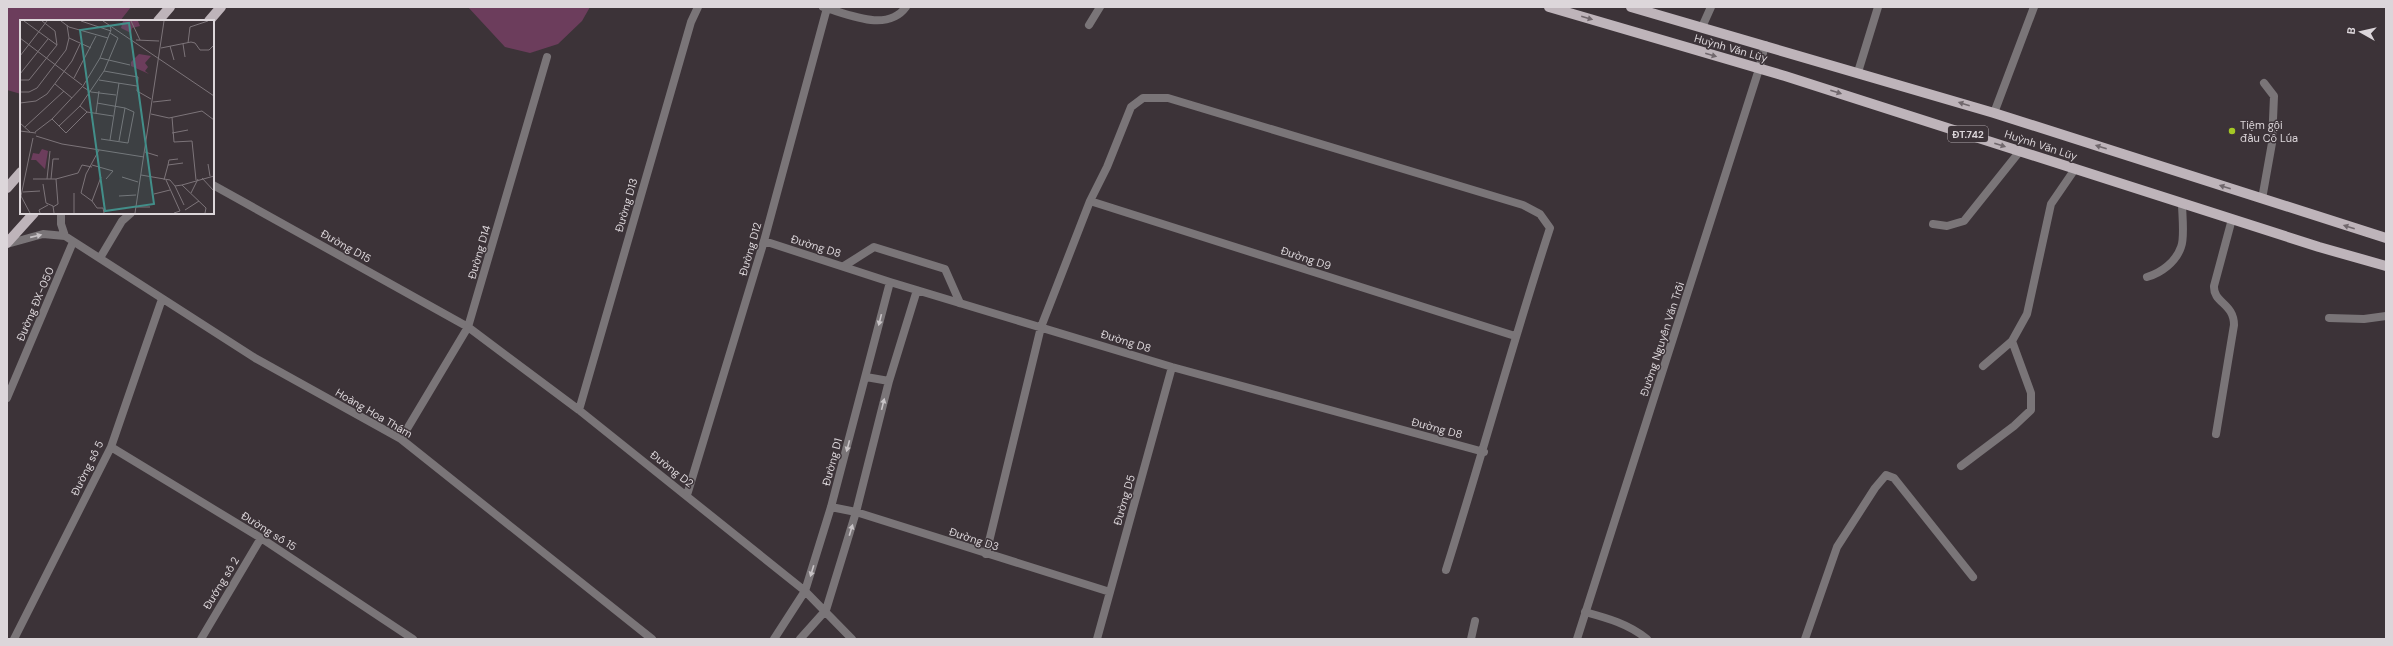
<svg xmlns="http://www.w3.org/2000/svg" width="2393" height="646" font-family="'DM Sans',sans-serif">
  <rect width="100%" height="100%" fill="#3c3338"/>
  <path fill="#6c3d5c" d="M7 7H131L120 21H21V94L7 90Z
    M468 7H590L582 21 558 44 530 53 505 47Z"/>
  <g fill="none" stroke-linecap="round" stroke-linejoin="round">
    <path stroke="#7a7578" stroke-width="8" d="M1089 25 1100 7
      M844 266 874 247 945 269 960 303"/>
    <path stroke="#7a7578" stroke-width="8" d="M823 7C848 14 887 33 906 7
      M1702 27 1711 7
      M1858 72 1878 7
      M1994 113 2034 7
      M213 185 468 327 579 410 805 591 852 639
      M2262 199 2272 143 2274 96 2264 83
      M1090 201 1515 336
      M61 213V224L65 236
      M1933 224 1947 226 1964 221 2020 151
      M764 241 890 282 1172 367 1484 452
      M7 244 43 234 65 236 255 358 401 439 652 639
      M100 258 122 221 131 213
      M2147 277C2161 273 2176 262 2181 247 2185 238 2182 214 2182 203
      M2329 318 2364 319 2386 316
      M1983 366 2012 341 2027 314 2051 204 2075 169
      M866 377 889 381
      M7 398 73 242
      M579 410 691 22 698 7
      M2216 434 2234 325C2234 303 2213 303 2214 286L2232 219
      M401 439 468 327 547 57
      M111 447 261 538 413 639
      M1961 466 2014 426 2031 410V393L2012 341
      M687 495 764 241 827 8
      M831 507 856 512 1110 592
      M986 554 1041 327 1090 201 1107 167 1131 107 1143 98H1168L1523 205 1540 214 1550 228C1513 341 1482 456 1446 570
      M1585 612C1607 618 1629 624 1647 639
      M14 639 111 447 162 299
      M201 639 261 538
      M774 639 805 591 831 507 890 282
      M800 639 826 610 856 512 889 381 917 290
      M1097 639 1172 367
      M1471 639 1475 621
      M1805 639 1837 547 1875 488 1886 475 1894 478 1973 577"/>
    <path stroke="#7a7578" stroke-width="8" d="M1577 639 1759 69 1765 45"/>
    <path stroke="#beb4ba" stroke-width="10" d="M1549 7 1785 76 2319 247 2386 266
      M1631 7 1994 113 2386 238
      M158 21 170 7
      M209 21 221 7
      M7 188 21 172
      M7 243 34 213"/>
  </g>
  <defs><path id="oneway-solid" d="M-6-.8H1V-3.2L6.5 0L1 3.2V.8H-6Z"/></defs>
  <g fill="#70676c">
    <use href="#oneway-solid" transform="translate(1587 18) rotate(16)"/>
    <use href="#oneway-solid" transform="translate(1711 55) rotate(16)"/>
    <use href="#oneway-solid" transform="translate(1836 92) rotate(18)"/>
    <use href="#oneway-solid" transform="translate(1964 104) rotate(-163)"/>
    <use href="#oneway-solid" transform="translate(2000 145) rotate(18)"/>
    <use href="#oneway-solid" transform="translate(2101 147) rotate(-162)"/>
    <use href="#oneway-solid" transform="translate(2225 187) rotate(-162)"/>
    <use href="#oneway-solid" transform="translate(2349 227) rotate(-163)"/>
  </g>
  <g fill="#c8c3c6">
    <use href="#oneway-solid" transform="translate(36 236) rotate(-13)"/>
    <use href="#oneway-solid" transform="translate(880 320) rotate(104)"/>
    <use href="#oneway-solid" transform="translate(883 404) rotate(-76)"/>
    <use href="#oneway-solid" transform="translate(848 446) rotate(105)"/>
    <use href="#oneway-solid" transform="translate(851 530) rotate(-73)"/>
    <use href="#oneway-solid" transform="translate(812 571) rotate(107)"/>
  </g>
  <circle fill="#a4c825" stroke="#3c3338" stroke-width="1.5" cx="2232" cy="131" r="4"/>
  <g text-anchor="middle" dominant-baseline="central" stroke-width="3" stroke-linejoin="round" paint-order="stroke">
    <rect fill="#3c3338" stroke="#aca5a9" stroke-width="1" x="1948" y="126" width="40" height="16" rx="3"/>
    <g font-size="10" font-weight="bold" fill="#dcd6da">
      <text x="1968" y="134">ĐT.742</text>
    </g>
    <g font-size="11" fill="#dcd6da" stroke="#3c3338">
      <text transform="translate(1731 48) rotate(16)">Huỳnh Văn Lũy</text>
      <text transform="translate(2041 145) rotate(18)">Huỳnh Văn Lũy</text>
      <text transform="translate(626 205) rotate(-74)">Đường D13</text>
      <text transform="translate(346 246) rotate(29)">Đường D15</text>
      <text transform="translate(816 246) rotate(17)">Đường D8</text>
      <text transform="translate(750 249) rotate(-74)">Đường D12</text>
      <text transform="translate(479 252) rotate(-74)">Đường D14</text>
      <text transform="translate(1306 258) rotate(18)">Đường D9</text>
      <text transform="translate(35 304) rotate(-67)">Đường ĐX-050</text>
      <text transform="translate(1662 339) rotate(-72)">Đường Nguyễn Văn Trỗi</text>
      <text transform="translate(1126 341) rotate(17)">Đường D8</text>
      <text transform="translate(374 413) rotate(30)">Hoàng Hoa Thám</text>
      <text transform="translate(1437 428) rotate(15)">Đường D8</text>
      <text transform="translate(832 462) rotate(-75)">Đường D1</text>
      <text transform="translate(87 468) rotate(-64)">Đường số 5</text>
      <text transform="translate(672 469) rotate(38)">Đường D2</text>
      <text transform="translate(1124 500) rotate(-74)">Đường D5</text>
      <text transform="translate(269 531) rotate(32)">Đường số 15</text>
      <text transform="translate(974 539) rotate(18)">Đường D3</text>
      <text transform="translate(221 583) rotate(-59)">Đướng số 2</text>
    </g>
    <g font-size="11" fill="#dcd6da" stroke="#3c3338" text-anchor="start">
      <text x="2240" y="125">Tiệm gội<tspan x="2240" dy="13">đầu Cô Lúa</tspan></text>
    </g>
  </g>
  <g transform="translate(20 20)">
    <rect width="194" height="194" fill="#3c3338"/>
    <path d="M103 1H118L120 6 112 8 111 13 101 8ZM119 34 131 36 125 43 128 47 125 51 129 54 111 46V42ZM22 129 28 131 25 149 16 140H11L13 133 19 134Z" fill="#6c3d5c"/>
    <path fill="none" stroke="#7c7479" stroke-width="1" d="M4 1 37 25M41 1 49 7 88 18M61 1 91 11M83 1 194 76M111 1 120 20M0 18 62 65M49 18 71 28M116 20 139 21M168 23 170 7 188 1M163 24 165 37M150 26 154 40M141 28 171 22 175 23 180 30H189L194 25M0 36 27 1M80 38 110 45M84 51 118 57 117 71 131 79M0 54 28 19M54 58 76 16M0 60H9L37 25 35 11 22 1M79 60 117 66M35 64 52 78M63 67 71 72 96 75M0 72H9L17 68 46 30 49 18 47 5M133 82 151 80M0 83 16 81 27 74 52 41 60 24M77 83 105 88 114 92 108 123 81 119M60 86 67 92 93 96M76 93 79 71M131 94 149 98 182 91 194 100M152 97 154 122 172 121 176 160M32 99 46 113 67 92M0 103 10 112M39 106 60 86 84 51 98 18 90 13M5 107 44 71M0 111 16 113M15 112 32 99 63 66 80 38 91 10 90 6M152 113 168 110M16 116 42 124 124 137M90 120 99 63M99 121 105 88M79 130 66 154 61 173 72 181 77 188H83L84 193M125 132 138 136M188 144 190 156M72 145 93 151 86 159M148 145 149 140 158 139M121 155 150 160 155 166 162 165 186 188 185 193M102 157 118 162M182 158 194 171M13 159H36L58 153 62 145 72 147M27 159 30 131M31 159 33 139H39M144 160 148 145 163 143M146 160 160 191 154 193M23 164 26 183 33 186 34 193M162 165 194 156M155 166 164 185M3 172 20 171M171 173 178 159M134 174 150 170M99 176 116 175M72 181 81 157M33 187 38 184 36 159M116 187H130M165 190 179 181M10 193 1 176 13 118M20 193 19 190 28 185M54 193V173M115 193 144 1"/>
    <path fill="#428e89" fill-opacity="0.15" stroke="#428e89" stroke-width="2" d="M109 3 134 184 85 191 60 10Z"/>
    <rect width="194" height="194" fill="none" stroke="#dcd6da" stroke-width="2"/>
  </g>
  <rect width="2393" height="646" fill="none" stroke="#dcd6da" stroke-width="16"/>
  <g transform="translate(2361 32) rotate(278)" stroke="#3c3338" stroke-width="3" paint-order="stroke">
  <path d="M0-3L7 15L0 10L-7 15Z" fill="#dcd6da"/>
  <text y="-6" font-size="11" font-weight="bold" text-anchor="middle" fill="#dcd6da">B</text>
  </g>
</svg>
